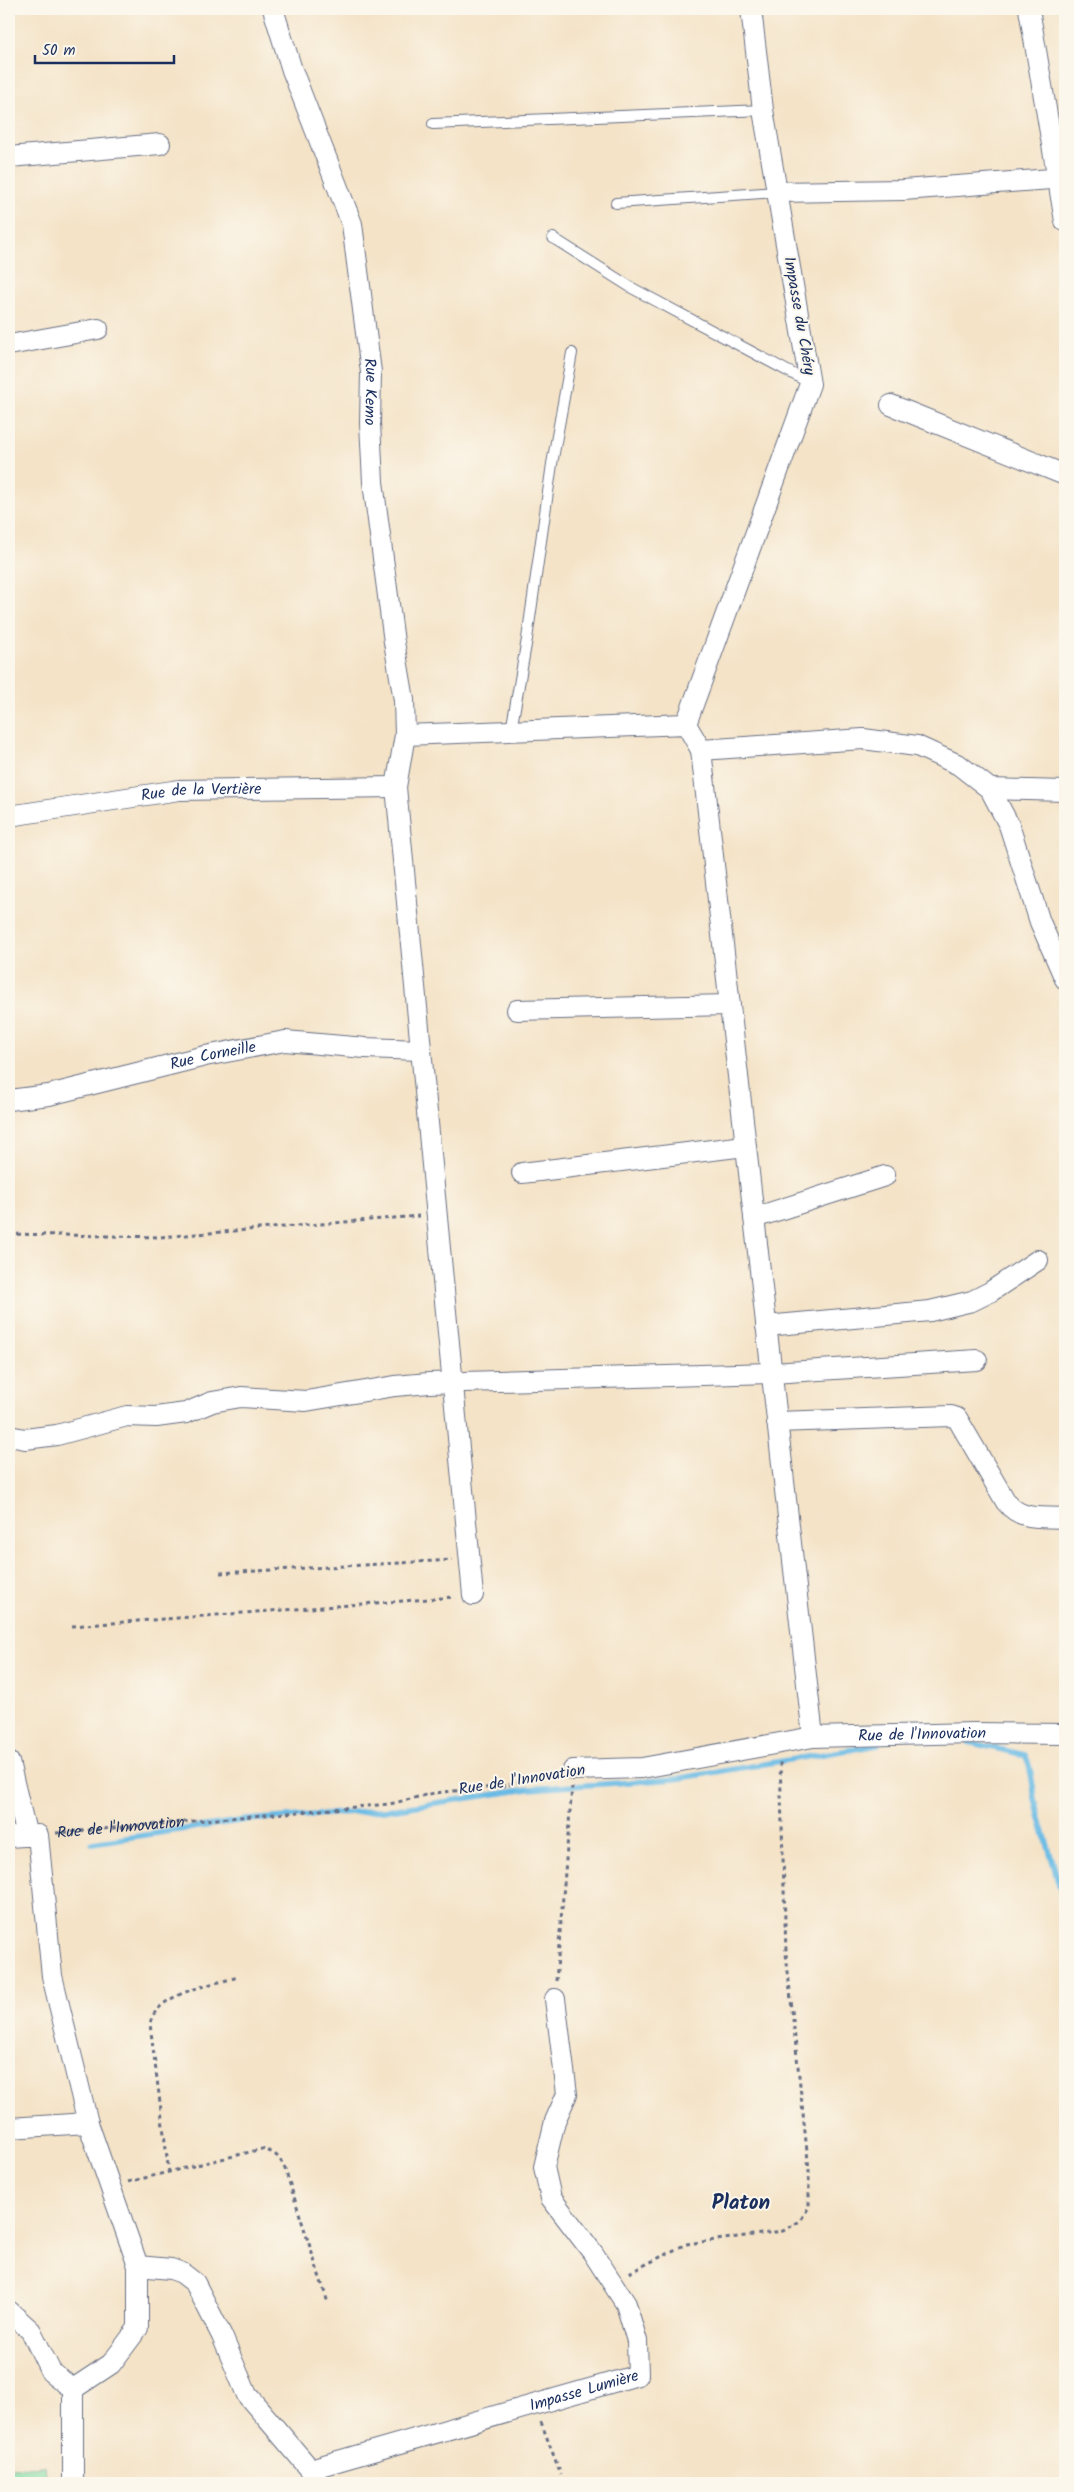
<svg xmlns="http://www.w3.org/2000/svg" width="1074" height="2492" font-family="Kalam,sans-serif">
  <rect width="100%" height="100%" fill="#fbf7ec"/>
  <filter id="ink" filterUnits="userSpaceOnUse"><feTurbulence type="fractalNoise" baseFrequency=".02" numOctaves="2"/><feDisplacementMap in="SourceGraphic" scale="10" xChannelSelector="R" yChannelSelector="G"/><feConvolveMatrix kernelMatrix="1 2 1 2 8 2 1 2 1" color-interpolation-filters="sRGB"/></filter>
  <filter id="wash" filterUnits="userSpaceOnUse"><feTurbulence type="fractalNoise" baseFrequency=".0096" numOctaves="4" result="noise"/><feDisplacementMap in="SourceGraphic" scale="20" xChannelSelector="R" yChannelSelector="G"/><feGaussianBlur stdDeviation="1.12" result="paint"/><feColorMatrix in="noise" values="0 0 0 0 0 0 0 0 0 0 0 0 0 0 0 0 0 1.4 0 .05"/><feComposite in="paint" operator="in"/></filter>
  <g filter="url(#wash)">
    <rect width="100%" height="100%" fill="#f4e3c7"/>
    <path fill="#84dea5" stroke="#508682" d="M45 2466 47 2483H9V2468Z"/>
    <g fill="none" stroke-linecap="round" stroke-linejoin="round">
      <path stroke="#69bbe5" stroke-width="5.5" d="M968 1742 1025 1755C1033 1770 1032 1787 1036 1803 1045 1842 1061 1879 1065 1918
        M92 1843 246 1820 396 1809 529 1789 675 1779 878 1745"/>
    </g>
  </g>
  <g filter="url(#ink)">
    <g fill="none" stroke-linecap="round" stroke-linejoin="round">
      <defs>
        <path id="service" d="M433 124 763 110
          M616 203 777 192
          M553 238 632 288 810 383
          M511 731 527 639 552 464 572 353"/>
        <g id="minor">
          <path id="s2" d="M273 9 292 70 352 224 371 372 370 423 373 482 394 642 404 700 405 735 396 787 473 1595"/>
          <path d="M1029 9 1065 221"/>
          <path d="M9 157 160 144"/>
          <path d="M777 192 903 190 1065 178"/>
          <path d="M9 345 98 329"/>
          <path d="M891 405 1065 475"/>
          <path d="M686 724 810 384 763 110 751 9"/>
          <path d="M405 735 686 724 701 750 813 1737"/>
          <path d="M701 750 863 739 917 746 959 765 990 789 1009 825 1040 922 1065 979"/>
          <path d="M990 789 1065 791"/>
          <path id="s3" d="M9 816 179 790 396 787"/>
          <path d="M517 1010 729 1005"/>
          <path id="s4" d="M9 1100 49 1095 205 1056 285 1041 365 1048 421 1050"/>
          <path d="M522 1173 745 1146"/>
          <path d="M754 1218 885 1176"/>
          <path d="M766 1326 930 1311 972 1301 990 1292 1038 1260"/>
          <path d="M777 1422 951 1416 957 1418 1006 1502C1022 1522 1042 1516 1065 1518"/>
          <path d="M9 1436 25 1439 57 1435 127 1416 156 1417 186 1413 212 1402 241 1397 306 1401 395 1386 429 1383 772 1373 977 1360"/>
          <path d="M9 1762 27 1836"/>
          <path id="s5" d="M573 1770 642 1768 813 1737 973 1733 1065 1734"/>
          <path d="M9 1837 38 1835 52 1976 88 2123 138 2266 171 2269 182 2273 195 2283 222 2336 247 2395 310 2469 318 2483"/>
          <path d="M9 2128 88 2123"/>
          <path d="M9 2311 31 2331 51 2372 73 2389 111 2364 138 2328V2266"/>
          <path id="s6" d="M310 2469 638 2375 637 2341 626 2304 593 2253 551 2198 544 2167 555 2121 567 2094 555 1999"/>
          <path d="M73 2483V2389"/>
        </g>
      </defs>
      <use href="#service" stroke="#676e83" stroke-width="12"/>
      <use href="#minor" stroke="#676e83" stroke-width="22"/>
      <g stroke="#676e83" stroke-width="3" stroke-dasharray="4 4" stroke-linecap="butt">
        <path d="M9 1234 160 1237 419 1216"/>
        <path d="M220 1573 452 1560"/>
        <path d="M72 1626 455 1597"/>
        <path id="s1" d="M56 1833 390 1804 434 1793 504 1786 555 1774"/>
        <path d="M556 1981 572 1787"/>
        <path d="M169 2173 150 2024C156 1993 211 1985 238 1977"/>
        <path d="M128 2182 262 2149C275 2152 280 2157 285 2169L328 2303"/>
        <path d="M629 2273 686 2244 783 2231 800 2221 809 2207V2170L786 1953 780 1761"/>
        <path d="M541 2422 561 2475"/>
      </g>
      <use href="#service" stroke="#fff" stroke-width="10"/>
      <use href="#minor" stroke="#fff" stroke-width="20"/>
    </g>
  </g>
  <g text-anchor="middle" dominant-baseline="central" stroke-width="4" stroke-linejoin="round" paint-order="stroke">
    <g font-size="16" fill="#1b2f5e" stroke="#fbf7ec">
      <text transform="translate(799 316) rotate(80)">Impasse du Chéry</text>
      <text stroke="none"><textPath href="#s2" startOffset="398">Rue Kemo</textPath></text>
      <text stroke="none"><textPath href="#s3" startOffset="194">Rue de la Vertière</textPath></text>
      <text stroke="none"><textPath href="#s4" startOffset="209">Rue Corneille</textPath></text>
      <text stroke="none"><textPath href="#s5" startOffset="352">Rue de l'Innovation</textPath></text>
      <text transform="translate(522 1780) rotate(-9)">Rue de l'Innovation</text>
      <text stroke="none"><textPath href="#s1" startOffset="65">Rue de l'Innovation</textPath></text>
      <text stroke="none"><textPath href="#s6" startOffset="285">Impasse Lumière</textPath></text>
    </g>
    <g font-size="21" font-weight="bold" fill="#1b2f5e" stroke="#fbf7ec">
      <text x="741" y="2203">Platon</text>
    </g>
  </g>
  <rect width="1074" height="2492" fill="none" stroke="#fbf7ec" stroke-width="30"/>
  <path d="M35 55v8h139v-8" fill="none" stroke="#1b2f5e" stroke-width="2.5"/>
  <text x="42" y="55" font-size="15" fill="#1b2f5e" stroke="#fbf7ec" stroke-width="4" paint-order="stroke">50 m</text>
</svg>
